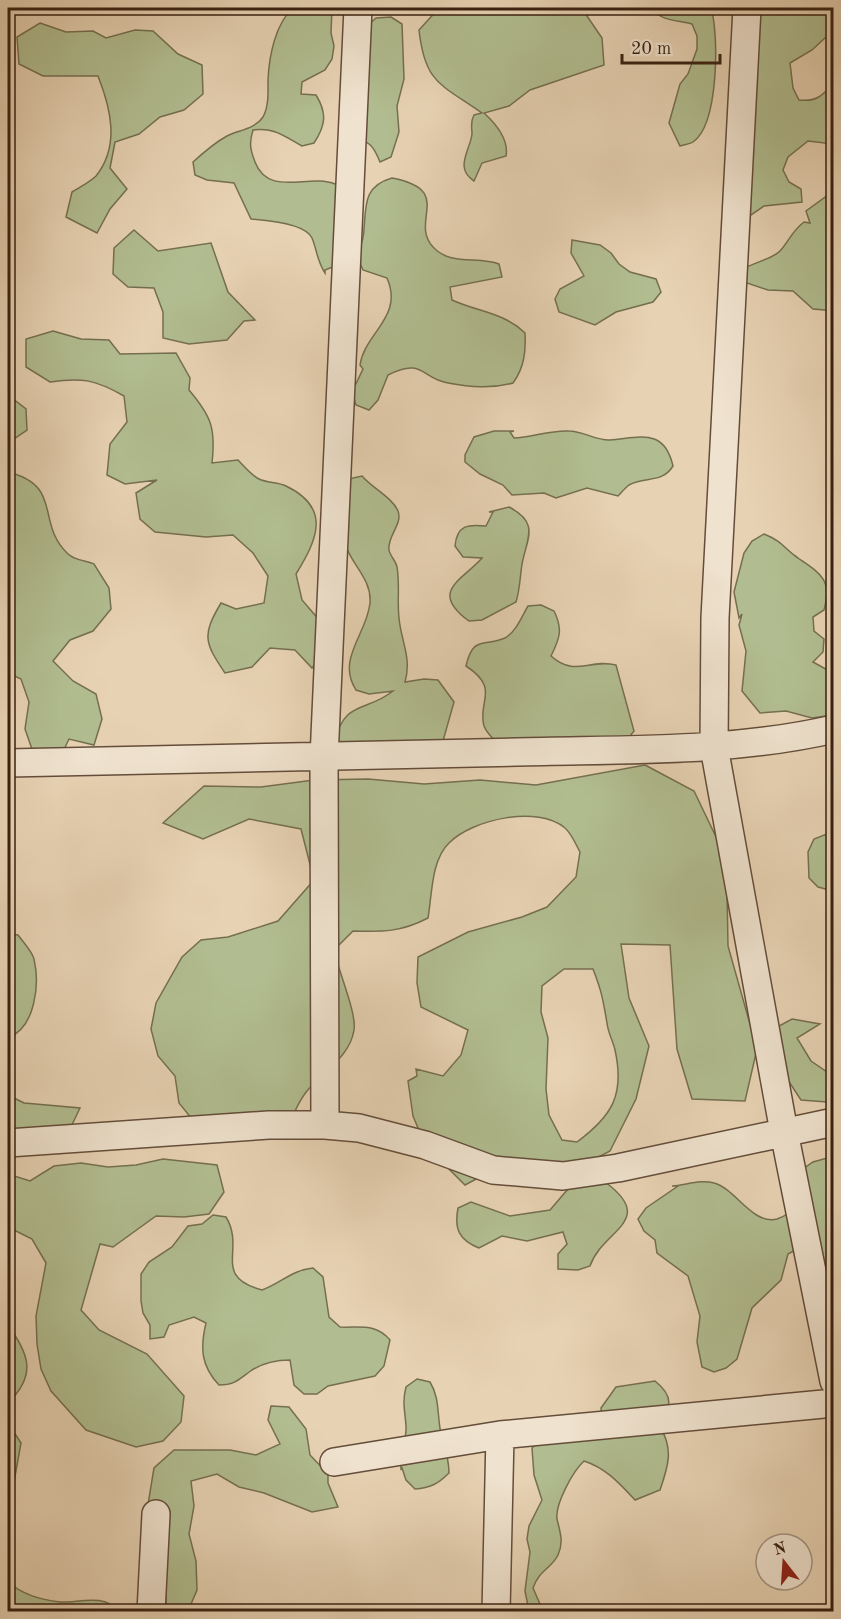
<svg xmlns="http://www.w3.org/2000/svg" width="841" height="1619" font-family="'Old Standard TT',serif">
  <rect width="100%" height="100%" fill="#e7d2b3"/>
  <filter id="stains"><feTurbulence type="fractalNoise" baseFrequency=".00333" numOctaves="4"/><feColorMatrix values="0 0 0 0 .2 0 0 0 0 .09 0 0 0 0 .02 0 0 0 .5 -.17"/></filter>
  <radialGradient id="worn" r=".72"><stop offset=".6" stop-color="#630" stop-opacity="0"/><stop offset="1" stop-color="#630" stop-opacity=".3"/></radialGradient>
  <path fill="#b1bd90" stroke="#756f50" stroke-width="1.5" fill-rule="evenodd" d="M293 8H332L331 33 334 46 332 59 325 70 302 82 301 94 316 95C327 113 326 125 314 143L302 146C284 136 274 127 253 130 249 143 250 149 255 162 269 198 309 173 335 184 339 185 343 190 346 192L338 265 325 270V273C317 261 317 250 312 238 305 223 265 220 251 219L234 183 207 180 195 175 193 162C204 152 214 143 227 136 239 130 255 129 263 117 269 106 268 92 268 80 269 57 275 24 293 8Z
    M439 8H589L587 16 602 38 604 65 530 90 509 106 484 113C495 123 509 139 506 156L482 163 474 181C454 168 470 151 472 134 472 127 470 122 474 115L482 113C441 84 425 84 419 30Z
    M652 8H711C719 34 719 124 693 142 690 144 683 145 680 146L669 123 680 84 688 74 697 49V36L692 24C678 20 659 21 652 8Z
    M742 8H833V38H825L812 50 790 63 793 88 799 100C816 102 822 96 833 84V144L808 141 788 157 783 170 789 182 801 189 802 202 764 206 742 221Z
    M391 17 402 24 404 79 397 106 399 132 391 157 380 162C374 147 370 141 354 138L366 27 376 18Z
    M40 23 66 32 93 31 106 38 135 30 153 31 178 54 202 65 203 94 184 110 160 117 139 134 115 142 110 168 127 189 110 209 97 233 66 217 72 192C80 187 90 182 96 176 120 146 111 109 98 76H43L19 64 17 37Z
    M392 178C455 190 409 221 433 247 450 266 478 256 499 264L502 277 450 287 452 300C478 312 503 312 525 333 526 352 524 368 513 383 491 389 470 387 448 383 421 379 424 357 388 375L378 400 369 410 356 405 352 392 363 369 360 365C365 332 404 317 387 278L363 270 357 257C360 248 364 239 364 229 366 204 364 186 392 178Z
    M828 195H833V316L825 310 813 309 793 291 768 290 744 282 742 270C753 262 771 260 780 251 789 241 792 231 804 222L810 223 806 211Z
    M134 230 158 251 211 243 228 292 255 320 244 321 227 340 189 344 163 338V312L154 288 128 287 113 274 114 248Z
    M572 240 600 245 611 253 619 264 630 272 656 279 661 292 653 302 616 312 595 325 559 312 555 299 560 289 584 276 571 253Z
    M53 331 81 339 109 340 120 354 176 353 190 378 189 390C211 416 216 428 212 463L238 460C244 466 251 475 259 479 267 483 278 482 286 486 332 508 317 540 296 574L302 600 320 621 329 647 312 668 295 650 270 648 252 667 225 673C204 642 202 635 221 603L236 609 264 603 268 576 253 553 233 535 206 537 155 532 140 519 136 493 157 480 125 484 107 475 110 444 127 422 124 396C96 380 82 377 50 382L26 367V339Z
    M8 395 26 409 27 430 8 443Z
    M514 431 510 432 514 438C533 437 550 430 569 431 583 431 597 441 610 440 639 438 664 427 673 466 662 484 644 476 629 485 625 488 621 493 618 496L587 488 556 498 544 493 512 495 503 485 480 474 465 462V455L474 437 494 431Z
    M8 472C64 486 35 523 68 554 74 560 87 561 94 564L109 588 111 609 93 631 70 640 53 661 73 681 96 694 102 719 94 745 69 739 59 760 34 755 25 729 29 702 21 679 8 673Z
    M362 476C372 488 392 497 398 511 403 524 387 536 389 550 390 556 396 561 397 567 400 584 397 601 399 618 401 641 412 658 405 682L424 679 438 680 454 702 443 741 361 767 335 741C344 700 367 712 393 691L369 694 356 690C336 659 367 634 370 603 372 579 351 564 345 544 340 530 347 495 348 479Z
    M509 507C540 523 527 538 522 564 520 577 520 589 516 602L482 620 469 621C428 591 463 580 482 558L463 557 455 546C457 525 468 524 486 526L493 512H489Z
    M764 534C784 542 784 549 798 558 820 573 833 580 824 610L813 617 814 631 824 639 823 652 813 662 833 673V715L812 718 786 711 760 713 742 691 746 651 739 625 742 614 739 618 734 592 744 553 752 541Z
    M541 605 554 611C563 629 560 638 551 656 576 678 589 658 616 665L634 731 625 742 500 745C494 740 487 734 484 726 477 701 501 689 466 666 473 635 484 647 505 638 516 632 522 616 528 606Z
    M833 755 834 891H833L818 887 809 878 808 852 814 839 827 834C831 825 834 816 833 806 831 788 820 770 833 755Z
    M645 765 694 791 717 839 727 892 728 946 757 1049 745 1101 692 1099 677 1049 670 945 621 944 629 998 649 1046 636 1099 610 1151 563 1176 493 1170 465 1185 425 1145 413 1116 408 1081 417 1076 416 1069 443 1076 461 1055 468 1030 421 1007 417 983 418 957 468 932 522 917 547 907 576 877 580 852C576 845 572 834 565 828 538 805 473 819 449 843 431 860 432 896 428 918 401 932 383 932 353 931L334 950C338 970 357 1014 354 1030 350 1057 323 1071 307 1091 301 1098 297 1107 293 1115L196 1124 179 1103 175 1076 158 1056 151 1029 156 1003 182 957 201 940 228 937 278 921 314 880 301 829 249 819 203 839 163 823 204 786 261 787 314 780 368 779 424 784 480 780 536 785ZM564 969H593C602 992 603 1000 607 1023 608 1033 613 1041 615 1050 625 1095 612 1116 577 1142L562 1140 549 1115 546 1089 548 1038 541 1012 542 986Z
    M8 934 18 935C23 942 32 951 34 959 40 985 35 1028 8 1038Z
    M792 1019 820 1024 797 1038 811 1061 833 1076 827 1102 801 1100 774 1059 768 1032Z
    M8 1095 24 1103 80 1108 69 1131 8 1130Z
    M827 1158 833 1164V1298H830L799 1248 788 1254 781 1280 752 1308 737 1359 726 1368 714 1372 702 1367 697 1342 700 1316 688 1276 657 1253 655 1240 644 1231 638 1219 646 1208 678 1186H672C686 1185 701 1179 714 1183 736 1189 752 1225 777 1219 800 1212 799 1190 803 1169L813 1162Z
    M163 1159 217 1165 224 1192 209 1214 184 1217 156 1216 113 1247 100 1244 81 1310 99 1330 147 1354 184 1396 181 1422 163 1441 136 1447 86 1430 51 1391 41 1369 37 1344 36 1316 46 1263 32 1239 8 1227V1174L30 1181 54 1166 81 1163 108 1167 136 1165Z
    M605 1182C658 1221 602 1230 590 1266L578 1270 558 1269V1254L567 1244 563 1232 527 1241 502 1236 479 1248C459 1240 454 1229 458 1208L471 1202 510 1216 550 1210 568 1189Z
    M213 1215 226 1217C246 1250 211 1276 262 1290 281 1283 292 1270 313 1268L323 1277 329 1317 340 1327C360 1328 376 1323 390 1340L384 1366 375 1376 328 1386 317 1394H304L294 1385 290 1360C277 1360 263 1363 252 1370 239 1379 236 1385 219 1385 201 1366 200 1348 206 1323L194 1317 169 1325 164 1337 150 1339V1325L143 1313 141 1301V1274L149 1262 172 1247 188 1226 202 1224Z
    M8 1325C29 1354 37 1375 8 1403Z
    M417 1379 430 1382C440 1398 437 1416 441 1434 445 1448 449 1458 449 1473 438 1484 430 1488 415 1489L406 1480 402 1468 401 1469C400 1454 407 1439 406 1426 405 1411 402 1402 406 1387Z
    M655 1381C675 1397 670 1406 660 1427 674 1449 668 1467 660 1490L635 1500C620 1484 606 1468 584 1461 573 1471 555 1504 557 1519 560 1532 564 1542 558 1555 552 1568 539 1570 533 1588L543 1611H529L525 1591 530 1552 527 1539 529 1526 542 1500 534 1475 532 1448 542 1439 602 1422 601 1408 616 1387Z
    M271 1406 289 1407 306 1429 310 1455 328 1474V1483L338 1507 312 1512 264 1493 239 1487 217 1474 191 1481 194 1506 189 1534 196 1561 197 1590 188 1611H166V1596L145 1523 154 1468 174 1450H230L256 1455 280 1444 268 1420Z
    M8 1423 21 1443 14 1482 8 1495Z
    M8 1582C22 1594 41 1600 60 1602 78 1603 104 1593 118 1611H8Z"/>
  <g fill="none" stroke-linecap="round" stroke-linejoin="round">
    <defs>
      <path id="minor" d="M747 8 715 618 714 747 784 1132 834 1381
        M8 763C177 760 347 757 517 752 622 749 730 753 834 729
        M325 1125 324 758 358 8
        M8 1143 269 1125H325L359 1128 425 1145 493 1170 563 1176 618 1168 834 1122
        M334 1462 500 1435 834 1403
        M151 1612 156 1514
        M496 1612 500 1435"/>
    </defs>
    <use href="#minor" stroke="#644d3a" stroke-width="30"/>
    <use href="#minor" stroke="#efe2ce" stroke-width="27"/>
  </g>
  <rect width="841" height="1619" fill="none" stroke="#e7d2b3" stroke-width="30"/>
  <rect x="9" y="9" width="823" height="1601" fill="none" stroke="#392111" stroke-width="3"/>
  <rect x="15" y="15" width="811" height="1589" fill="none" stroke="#392111" stroke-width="1.5"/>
  <g transform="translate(784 1562) rotate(343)"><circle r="28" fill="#efe2ce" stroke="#a69582" stroke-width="1.5"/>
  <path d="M0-4.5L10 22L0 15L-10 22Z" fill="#8f2418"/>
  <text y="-9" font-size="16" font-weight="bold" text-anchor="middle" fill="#392111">N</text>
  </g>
  <path d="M622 54v9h98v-9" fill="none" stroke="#392111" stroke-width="3"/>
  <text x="631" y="54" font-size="18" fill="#392111" stroke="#efe2ce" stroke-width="4.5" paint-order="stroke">20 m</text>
  <rect width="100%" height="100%" filter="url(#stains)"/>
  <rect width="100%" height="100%" fill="url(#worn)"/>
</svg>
